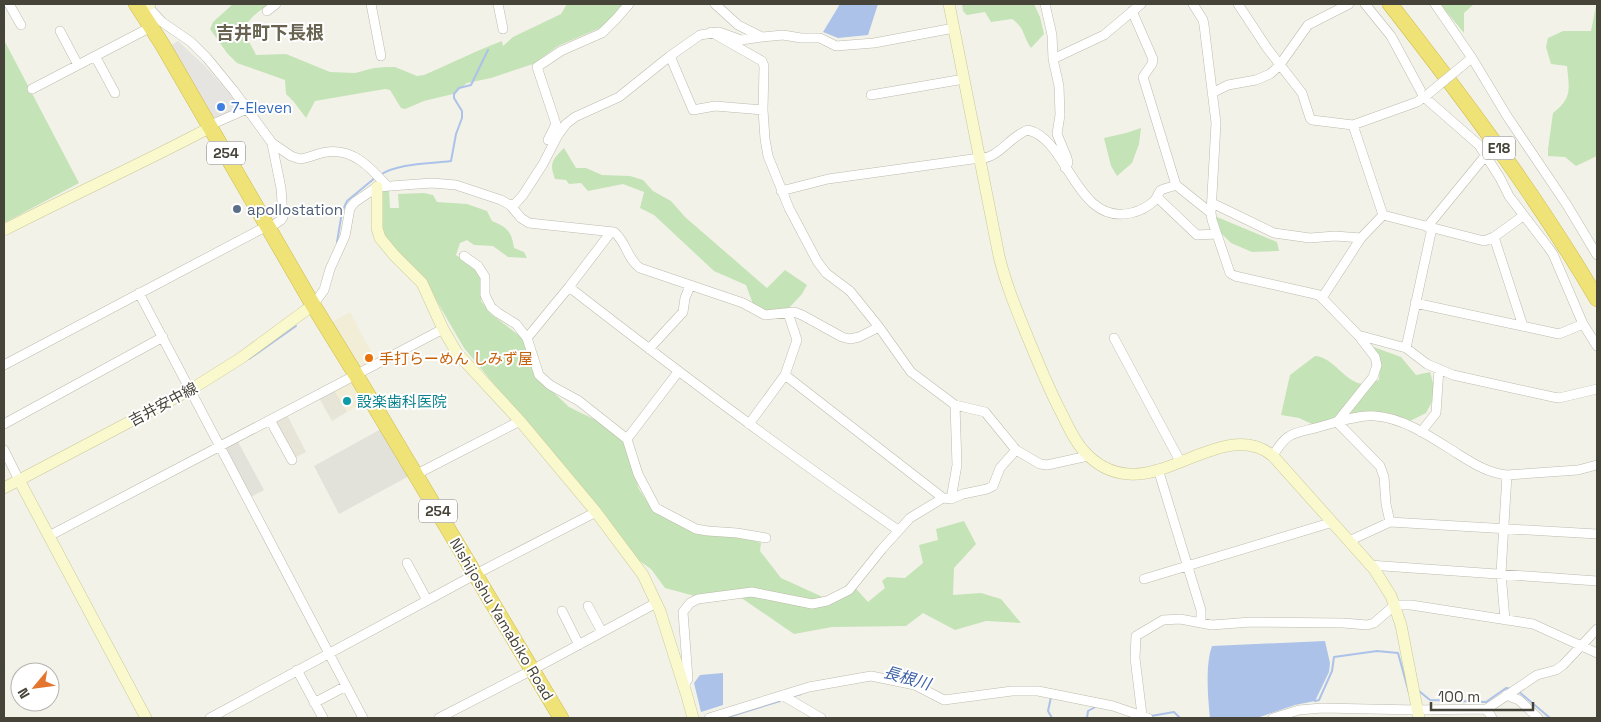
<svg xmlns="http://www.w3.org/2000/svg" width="1601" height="722" font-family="'Space Grotesk','Noto Sans JP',sans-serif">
  <rect width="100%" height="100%" fill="#f3f2e9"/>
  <path fill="#e6e5d8" d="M333 388 347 412 332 421 318 396Z
    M286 413 306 452 290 460 270 422Z"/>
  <path fill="#f2edd6" d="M350 312 377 363 362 371 332 322Z
    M353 378 367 401 347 412 333 388Z"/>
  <path fill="#e2e1da" d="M383 428 411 475 339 514 314 466Z
    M237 440 264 490 249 498 222 448Z"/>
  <path fill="#c4e3b6" d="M233 4H269C261 10 243 21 246 33 247 40 253 48 256 55L286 54 330 72 355 73 374 68 387 67H395L417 76 424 75C450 64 475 51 502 41L503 46 513 37 561 14 567 4H624L606 23 600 28 558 46 533 64 491 78 467 83 453 94 424 101 405 109 401 108 390 90 385 89 315 101 306 118 294 102 286 94 285 80 237 63 227 53 210 29 213 22Z
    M962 4H1034L1040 17 1044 34 1031 48C1022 35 1026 29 1012 19L991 22 985 12 967 15 963 11Z
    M1440 4H1474L1464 13V33Z
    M1596 6H1597V156L1576 166 1565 157 1548 156V149L1553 113C1573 98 1569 88 1567 66L1551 64 1546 47 1548 38 1563 31H1591Z
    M4 40 79 183 4 223Z
    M1141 128 1139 144 1132 163 1117 176 1111 166 1104 138 1126 133Z
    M564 148 576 168H586L602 175 630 176 643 180 653 191 671 201 685 217 767 288 785 270 807 285 802 294 789 308 768 311 754 307 746 285 714 271 654 215 640 208 644 192 623 184 588 191 581 183 569 184 566 180 555 179C549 163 552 160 564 148Z
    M384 188 389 190 390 208H399L398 194 424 193 433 195 437 202 467 204 487 211 492 221C507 227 512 232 514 248L524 252 527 258 508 257 493 246 474 245 467 240 460 243 456 255 474 268 481 279V301L491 314 525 340 537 377 569 407 612 428 623 439 639 489 654 512 692 532 708 535 735 534 761 543 760 551 781 578 825 598 836 594 850 582 868 602 885 588 882 581 887 577 905 578 923 563 919 545 938 540 936 529 964 521 976 544 954 568 953 595 981 593 1001 599 1021 623 986 621 955 630 923 613 906 626 832 627 794 634 740 597 702 598 665 588 651 569 634 557 591 502 464 348 424 279 383 237 380 207Z
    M1217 217 1277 242 1279 251 1252 252 1231 243 1221 233 1215 219Z
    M1371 346 1401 357 1416 375 1430 372 1436 394 1426 413 1406 423 1394 416 1339 418 1312 424 1299 418 1281 415 1290 375 1315 356C1335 357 1346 386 1367 384 1371 383 1375 381 1379 380L1380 364Z"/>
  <path fill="#e5e4e0" d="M178 41 206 67 240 106 212 121 168 47Z"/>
  <path fill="#acc2e9" d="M840 4H878L868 35 838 38 823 32Z
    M1325 641 1330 663 1329 672 1315 701 1295 705 1257 718H1210C1208 698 1205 665 1212 646Z
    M723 673V705L701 712 694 683 700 675Z"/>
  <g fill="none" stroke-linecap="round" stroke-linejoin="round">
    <path stroke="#acc2e9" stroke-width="2" d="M380 175C399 163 428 164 451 161L456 134 462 118V111L454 98V94L459 88 471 85 488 50
      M337 242 342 212 347 201 376 177
      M249 359 296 326
      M1419 691 1430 700 1486 702 1506 688 1511 689
      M1518 691 1550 718
      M794 696 801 694
      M1051 697 1048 711 1052 718
      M1315 701 1319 700 1332 671 1334 657 1377 651 1398 653 1409 693
      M1151 716 1174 712 1180 718
      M725 718 780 701
      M1087 718 1088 711 1097 706"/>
    <defs>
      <path id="street" d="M9 4 21 25
        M371 4 381 56
        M498 4 503 29
        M715 4 738 25 762 37 783 35 801 38H820L836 46 874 43 954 28
        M1045 4 1052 35 1053 59 1059 86 1060 115 1057 134 1067 158 1068 163 1065 168
        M1193 4 1203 20 1204 25 1216 123 1211 213 1212 220 1230 273 1235 276 1319 295 1358 335 1375 357 1377 365 1373 377 1337 422 1380 466 1384 477 1386 504 1390 522
        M1238 4 1267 48 1302 93 1310 118 1312 120 1353 125 1417 102 1427 95
        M1365 4 1391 36 1424 97 1479 145 1500 178 1509 196 1548 247 1553 254 1583 324 1597 346
        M1435 4 1472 58 1507 116 1567 205 1597 255
        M150 9 162 22 191 42 207 58 234 91 272 143 291 156 300 159C309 158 318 153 327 152 353 148 371 168 387 186
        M267 11 276 4
        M1132 11 1153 59 1152 64 1143 77 1176 185
        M60 31 78 65
        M711 32 762 61 764 66 763 110 765 139 768 156 789 208 817 261 826 273 850 291 879 327 911 372 955 405 985 412 1016 450 1040 464 1047 465 1088 456
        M95 56 115 93
        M670 56 693 110 715 106 763 110
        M1053 59 1104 35 1141 4
        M32 89 151 27
        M1212 93 1228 85 1256 80 1270 74 1279 66 1308 25 1349 4
        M871 95 964 79
        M1353 125 1383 215
        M211 127 215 123 247 109
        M548 140 556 124 537 67 561 51 602 33 616 19 629 4
        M781 191 828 179 980 158C997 160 1011 135 1028 130 1068 139 1076 226 1131 213 1140 211 1149 206 1155 200 1157 197 1159 192 1161 190 1165 188 1172 187 1176 185L1211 213
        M1157 197 1197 235 1217 234
        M1212 203 1274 233 1310 238 1335 236 1361 238
        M510 205 521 218 529 223 614 232C626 241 627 259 640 268L743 303 765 315 794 312 802 315 842 337 850 339 859 337 879 327
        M1383 215 1484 241 1494 237 1523 216
        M1427 227 1486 155
        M269 228 281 220 283 217 281 188 272 144
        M1494 237 1523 326
        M464 256 478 266 485 277V295L491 307 498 313 516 324 527 338 539 375 550 385 579 401 627 439 638 474 656 508 696 529 708 531 737 533 766 538
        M569 287C677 371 786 453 898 530
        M139 293 363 718
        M1322 298 1361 238 1383 215
        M1415 303 1559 334 1583 324
        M313 305 324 290 330 269 345 236 350 208 355 202 377 187 432 183 456 185 501 200 510 205 515 204 523 195 543 164 558 135 566 124 575 117 619 97 670 56 700 35 719 32 741 40 762 37
        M1358 335 1406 348 1427 364 1453 375 1553 397 1559 398 1597 389
        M527 338 569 287 611 232
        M1114 338 1180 461
        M1406 348 1432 228
        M649 349 683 312 685 298 690 286
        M4 365 267 226
        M785 375 943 498
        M270 420 292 460
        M4 424 163 337
        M749 424 785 375 797 340 788 313
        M1421 432 1436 413 1439 369
        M627 439 678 372
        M4 450 19 480
        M1273 456C1287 431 1294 434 1319 427 1334 423 1361 414 1375 416 1405 418 1434 439 1458 454 1474 464 1488 473 1507 475L1578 470 1597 465
        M1158 469 1201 610V623
        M415 475 520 421
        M951 499 957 465 955 405
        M49 536 443 329
        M1349 541 1390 522 1597 534
        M407 563 427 600
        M1369 565 1597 581
        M1144 579 1333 522
        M588 606 602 632
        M562 611 579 645
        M1505 620 1501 573 1507 475
        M297 670 323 718
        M684 686 688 679 683 612 690 603 698 599 752 592 812 604 827 601 849 590 882 549 910 518 943 498 951 499 963 494 987 489 993 486 1000 468 1016 450
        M782 695 821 718
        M1506 695 1519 700 1538 718
        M314 703 346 686
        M1485 710 1537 675 1556 670 1563 665 1597 629
        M1142 715 1135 658 1136 636 1163 620 1180 619 1212 625 1251 622 1343 623 1367 625 1374 623 1395 605H1411L1533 624 1597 653
        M210 718 476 574 596 512
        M439 718 532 670 656 603
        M709 718 809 687 871 676 915 685 944 700 1012 691H1038L1113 706 1148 718
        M1273 718 1299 710 1322 708 1417 710 1483 709 1488 711 1492 718"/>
      <path id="secondary" d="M949 4 999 256C1006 285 1017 311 1028 338 1039 364 1049 390 1062 414 1068 426 1074 440 1083 450 1095 464 1111 473 1129 474 1175 478 1230 421 1273 456L1374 569 1391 596 1401 625 1419 718
        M141 10 150 4
        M377 187V228L380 238 394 255 422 283 443 329 457 353 520 421 596 512 643 575 660 611 687 696 693 718
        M4 230C72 195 143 163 211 127
        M19 480 146 718
        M4 488 190 390 241 358 313 305"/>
      <path id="highway" d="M136 4 162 44 313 305 356 375 561 718
        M1390 4C1464 99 1536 195 1597 299"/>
    </defs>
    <use href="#street" stroke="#bdbbac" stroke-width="10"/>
    <use href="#secondary" stroke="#cbc99b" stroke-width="12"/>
    <use href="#highway" stroke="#cdbb49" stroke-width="16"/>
    <use href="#street" stroke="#fff" stroke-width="9"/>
    <use href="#secondary" stroke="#f9f9cd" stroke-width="11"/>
    <use href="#highway" stroke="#efe378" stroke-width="15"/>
    <defs>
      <path id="street-bridge" d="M1427 95 1468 61"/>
    </defs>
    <use href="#street-bridge" stroke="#bdbbac" stroke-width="10" stroke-linecap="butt"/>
    <use href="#street-bridge" stroke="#fff" stroke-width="9"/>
  </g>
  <circle fill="#3f7fe0" stroke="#fff" stroke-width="2" cx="221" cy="107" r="5"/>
  <circle fill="#5c6f8a" stroke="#fff" stroke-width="2" cx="237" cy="209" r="5"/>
  <circle fill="#e8710a" stroke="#fff" stroke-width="2" cx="369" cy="358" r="5"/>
  <circle fill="#0f9aa8" stroke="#fff" stroke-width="2" cx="347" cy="401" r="5"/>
  <g text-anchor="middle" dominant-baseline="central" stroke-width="4" stroke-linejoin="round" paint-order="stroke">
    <g fill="#fff" stroke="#7e7b74" stroke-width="1">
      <rect x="1483" y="136.5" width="32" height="23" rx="4"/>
      <rect x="207" y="141.5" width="38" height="23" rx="4"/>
      <rect x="419" y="499.5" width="38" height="23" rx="4"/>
    </g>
    <g font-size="14" font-weight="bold" fill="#464338">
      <text x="1499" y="148">E18</text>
      <text x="226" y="153">254</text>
      <text x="438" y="511">254</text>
    </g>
    <g font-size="15" fill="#366cbe" stroke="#fff" text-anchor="start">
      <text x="231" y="107">7-Eleven</text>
    </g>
    <g font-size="15" fill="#4e5e75" stroke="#fff" text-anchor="start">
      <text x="247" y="209">apollostation</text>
    </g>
    <g font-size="15" fill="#c56008" stroke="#fff" text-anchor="start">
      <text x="379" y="358">手打らーめん しみず屋</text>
    </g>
    <g font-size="15" fill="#0d838f" stroke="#fff" text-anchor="start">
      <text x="357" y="401">設楽歯科医院</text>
    </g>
    <g font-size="15" fill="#464338" stroke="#fff">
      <text transform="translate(163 404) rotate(-28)">吉井安中線</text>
      <text transform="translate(502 619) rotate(59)">Nishijoshu Yamabiko Road</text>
    </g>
    <g font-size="16" font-style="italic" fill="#3c61a7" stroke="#fff">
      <text transform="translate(907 678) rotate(16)">長根川</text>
    </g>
    <g font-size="18" font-weight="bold" fill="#676350" stroke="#fff">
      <text x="270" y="32">吉井町下長根</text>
    </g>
  </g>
  <rect width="1601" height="722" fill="none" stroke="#464338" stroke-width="10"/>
  <g transform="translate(35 687) rotate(241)"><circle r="24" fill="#ffffff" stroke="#b5b4af"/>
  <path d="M0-4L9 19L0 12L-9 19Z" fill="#e3752f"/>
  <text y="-8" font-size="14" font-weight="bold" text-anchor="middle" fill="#464338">N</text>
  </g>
  <path d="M1431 702v8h102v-8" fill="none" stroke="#464338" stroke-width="2.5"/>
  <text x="1438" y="702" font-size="15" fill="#464338" stroke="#ffffff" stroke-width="4" paint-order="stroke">100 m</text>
</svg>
